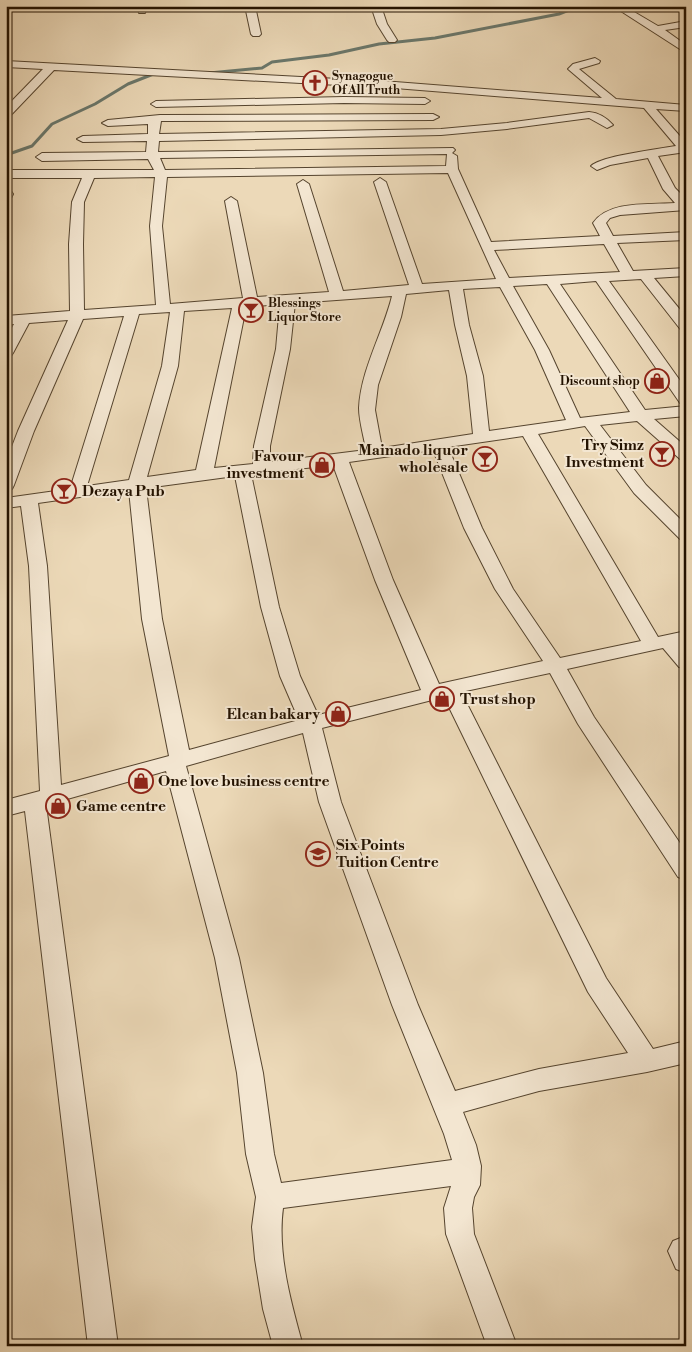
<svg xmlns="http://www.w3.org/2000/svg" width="692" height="1352" font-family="'Libre Bodoni',serif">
  <rect width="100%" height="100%" fill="#ecd9b8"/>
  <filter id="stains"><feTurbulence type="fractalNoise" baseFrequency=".004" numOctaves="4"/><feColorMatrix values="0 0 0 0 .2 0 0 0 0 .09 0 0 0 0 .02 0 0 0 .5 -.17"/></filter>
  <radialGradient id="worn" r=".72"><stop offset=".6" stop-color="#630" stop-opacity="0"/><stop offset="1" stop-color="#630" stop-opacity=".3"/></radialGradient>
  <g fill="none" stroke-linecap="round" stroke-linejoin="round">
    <path stroke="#6a776b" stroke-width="3" d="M209 73 262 68 272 62 329 55 379 44 435 38 559 14 574 8 588 6
      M6 155 32 146 52 124 95 104 128 84 156 73"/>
    <defs>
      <path id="minor" d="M137 6H147L145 13H139Z
        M245 6H255L261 34 259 36H253L251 34Z
        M371 6H381L387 24 397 40 395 42H389L387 40 377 24Z
        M613 6H624L658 26 686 21V27L665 30 686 45V53Z
        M595 58 600 61 599 63 579 69 616 99 686 105V111L656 109 686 143V152L658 156 675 188 686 199V210L620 215 610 218 606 223 613 236 686 232V240L617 243 633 271 686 268V276L654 278 686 317V331L681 330 641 279 609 281 686 389V405L680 403 596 281 560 284 645 410 686 406V416L654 419 686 447V461L680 459 637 421 600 425 646 485 686 525V540L680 539 634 493 585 426 538 434 658 637 686 631V643L681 644 686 650V669L679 667 663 648 567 669 594 717 686 852V880L678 877 578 724 550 673 461 692 606 978 653 1049 686 1041V1063L647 1072 539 1091 463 1112 476 1145 481 1166 480 1185 474 1197 472 1208 474 1234 517 1346H487L446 1234 444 1208 451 1186 283 1208C277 1253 291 1303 303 1346H273L263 1309 255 1259 252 1227 256 1197 246 1154 237 1073 215 958 166 771 46 805 118 1346H88L25 811 6 816V800L40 791 29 566 21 506 6 508V498L70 489 124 316 83 319 34 431 14 485 12 489 6 490V462L18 431 68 320 29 323 13 353 11 356 6 357V339L14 324H6V316L70 311 69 244 72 202 82 178H6V170H154L148 159 42 161 36 157 42 153 146 152 147 141 83 142 77 139 83 136 148 134V124L108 126 102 123 108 120 160 115 433 114 439 117 433 120 161 121 159 134 441 129 507 123 589 112C599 113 606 117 613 125L607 128 589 118 507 129 441 135 159 141 158 152 453 148 455 150 452 153 457 156 458 169 491 242 600 236 593 223C609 200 649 205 675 203L663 189 648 158 610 165 597 170 591 166C601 156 659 149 676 146L644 108 395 88 54 70 10 116 6 117V107L43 69 6 67V61L395 82 602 98 568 69 573 64ZM447 154 446 166 165 170 160 158ZM448 173 496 279 422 284 386 182 380 178 374 182 409 285 343 291 309 184 303 180 297 184 329 292 257 297 237 201 231 197 225 201 243 298 170 304 162 226 167 177ZM155 177 150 226 156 305 84 310 83 244 84 202 94 178ZM604 244 620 272 509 278 494 250ZM547 284 630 412 580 418 549 350 513 286ZM500 287 535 350 566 420 489 431 483 376 469 325 463 289ZM449 290 455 325 467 376 473 434 382 448 375 410 378 385 401 317 406 294ZM392 296C383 333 361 369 359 408 359 421 364 437 366 450L270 462V446L290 349 295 303ZM280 304 276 349 254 446 253 464 214 468 246 307ZM232 308 196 470 147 477 178 366 184 311ZM170 312 162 366 129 480 87 486 139 314ZM523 436 641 641 560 658 513 589 482 528 448 447ZM433 450 464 528 495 589 543 661 439 684 393 580 349 462ZM333 465 375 580 421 690 318 715 300 676 279 607 251 474ZM235 476 261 607 280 676 299 720 189 750 162 619 146 488ZM129 490 142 619 169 756 61 785 47 566 38 503ZM444 697 588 992 628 1053 539 1069 455 1091 418 1005 341 802 322 728ZM303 733 319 802 392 1005 444 1134 452 1160 281 1183 274 1154 263 1073 239 958 186 766Z
        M344 97 425 98 430 101 425 104 344 103 156 107 151 104 156 101Z
        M6 191H11L13 194 10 200 6 201Z
        M683 1237 686 1238V1273L676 1269 668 1251 673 1241Z"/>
    </defs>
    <use href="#minor" stroke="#55442e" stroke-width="2"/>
    <use href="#minor" fill="#f3e6d1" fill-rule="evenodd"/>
  </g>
  <defs>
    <symbol id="church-ring" viewBox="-11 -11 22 22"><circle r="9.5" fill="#f3e6d1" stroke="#8f2418" stroke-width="1.5"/><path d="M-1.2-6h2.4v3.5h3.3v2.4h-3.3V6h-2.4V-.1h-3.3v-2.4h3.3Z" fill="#8f2418"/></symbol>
    <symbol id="bar-ring" viewBox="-11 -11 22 22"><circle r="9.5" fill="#f3e6d1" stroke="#8f2418" stroke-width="1.5"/><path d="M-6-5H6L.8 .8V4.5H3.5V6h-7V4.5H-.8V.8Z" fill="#8f2418"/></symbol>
    <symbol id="shop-ring" viewBox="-11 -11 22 22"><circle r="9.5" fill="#f3e6d1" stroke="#8f2418" stroke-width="1.5"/><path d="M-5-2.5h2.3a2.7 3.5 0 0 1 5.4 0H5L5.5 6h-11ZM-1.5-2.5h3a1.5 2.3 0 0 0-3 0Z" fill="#8f2418"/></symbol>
    <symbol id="school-ring" viewBox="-11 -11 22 22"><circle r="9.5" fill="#f3e6d1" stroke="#8f2418" stroke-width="1.5"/><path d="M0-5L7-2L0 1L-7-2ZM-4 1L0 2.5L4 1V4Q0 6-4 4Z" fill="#8f2418"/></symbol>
  </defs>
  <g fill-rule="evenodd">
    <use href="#church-ring" x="301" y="69" width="28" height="28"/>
    <use href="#bar-ring" x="237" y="296" width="28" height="28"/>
    <use href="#shop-ring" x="643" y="367" width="28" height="28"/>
    <use href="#bar-ring" x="648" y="440" width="28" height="28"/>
    <use href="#bar-ring" x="471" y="445" width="28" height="28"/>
    <use href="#shop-ring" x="308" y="451" width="28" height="28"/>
    <use href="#bar-ring" x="50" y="477" width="28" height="28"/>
    <use href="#shop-ring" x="428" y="685" width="28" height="28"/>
    <use href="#shop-ring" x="324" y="700" width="28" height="28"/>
    <use href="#shop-ring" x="127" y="767" width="28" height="28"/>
    <use href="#shop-ring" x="44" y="792" width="28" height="28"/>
    <use href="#school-ring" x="304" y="840" width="28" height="28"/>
  </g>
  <g text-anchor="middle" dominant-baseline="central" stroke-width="4" stroke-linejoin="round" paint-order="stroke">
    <g font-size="12" font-weight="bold" fill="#231200" stroke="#f3e6d1" text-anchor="start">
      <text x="332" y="76">Synagogue<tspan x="332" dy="14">Of All Truth</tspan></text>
      <text x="268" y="303">Blessings<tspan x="268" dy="14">Liquor Store</tspan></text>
      <text x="640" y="381" text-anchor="end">Discount shop</text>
    </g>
    <g font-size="15" font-weight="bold" fill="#231200" stroke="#f3e6d1" text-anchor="start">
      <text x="644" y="445" text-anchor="end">Try Simz<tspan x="644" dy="17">Investment</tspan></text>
      <text x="468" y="450" text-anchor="end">Mainado liquor<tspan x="468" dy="17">wholesale</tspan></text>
      <text x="304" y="456" text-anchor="end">Favour<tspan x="304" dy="17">investment</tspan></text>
      <text x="82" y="491">Dezaya Pub</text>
      <text x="460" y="699">Trust shop</text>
      <text x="320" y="714" text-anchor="end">Elcan bakary</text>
      <text x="158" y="781">One love business centre</text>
      <text x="76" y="806">Game centre</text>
      <text x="336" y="845">Six Points<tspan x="336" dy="17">Tuition Centre</tspan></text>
    </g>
  </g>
  <rect width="692" height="1352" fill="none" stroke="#ecd9b8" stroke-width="25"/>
  <rect x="8" y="8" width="677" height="1337" fill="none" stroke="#231200" stroke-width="2.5"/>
  <rect x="12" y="12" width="667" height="1327" fill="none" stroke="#231200"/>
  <rect width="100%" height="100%" filter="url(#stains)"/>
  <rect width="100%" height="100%" fill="url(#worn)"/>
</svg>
